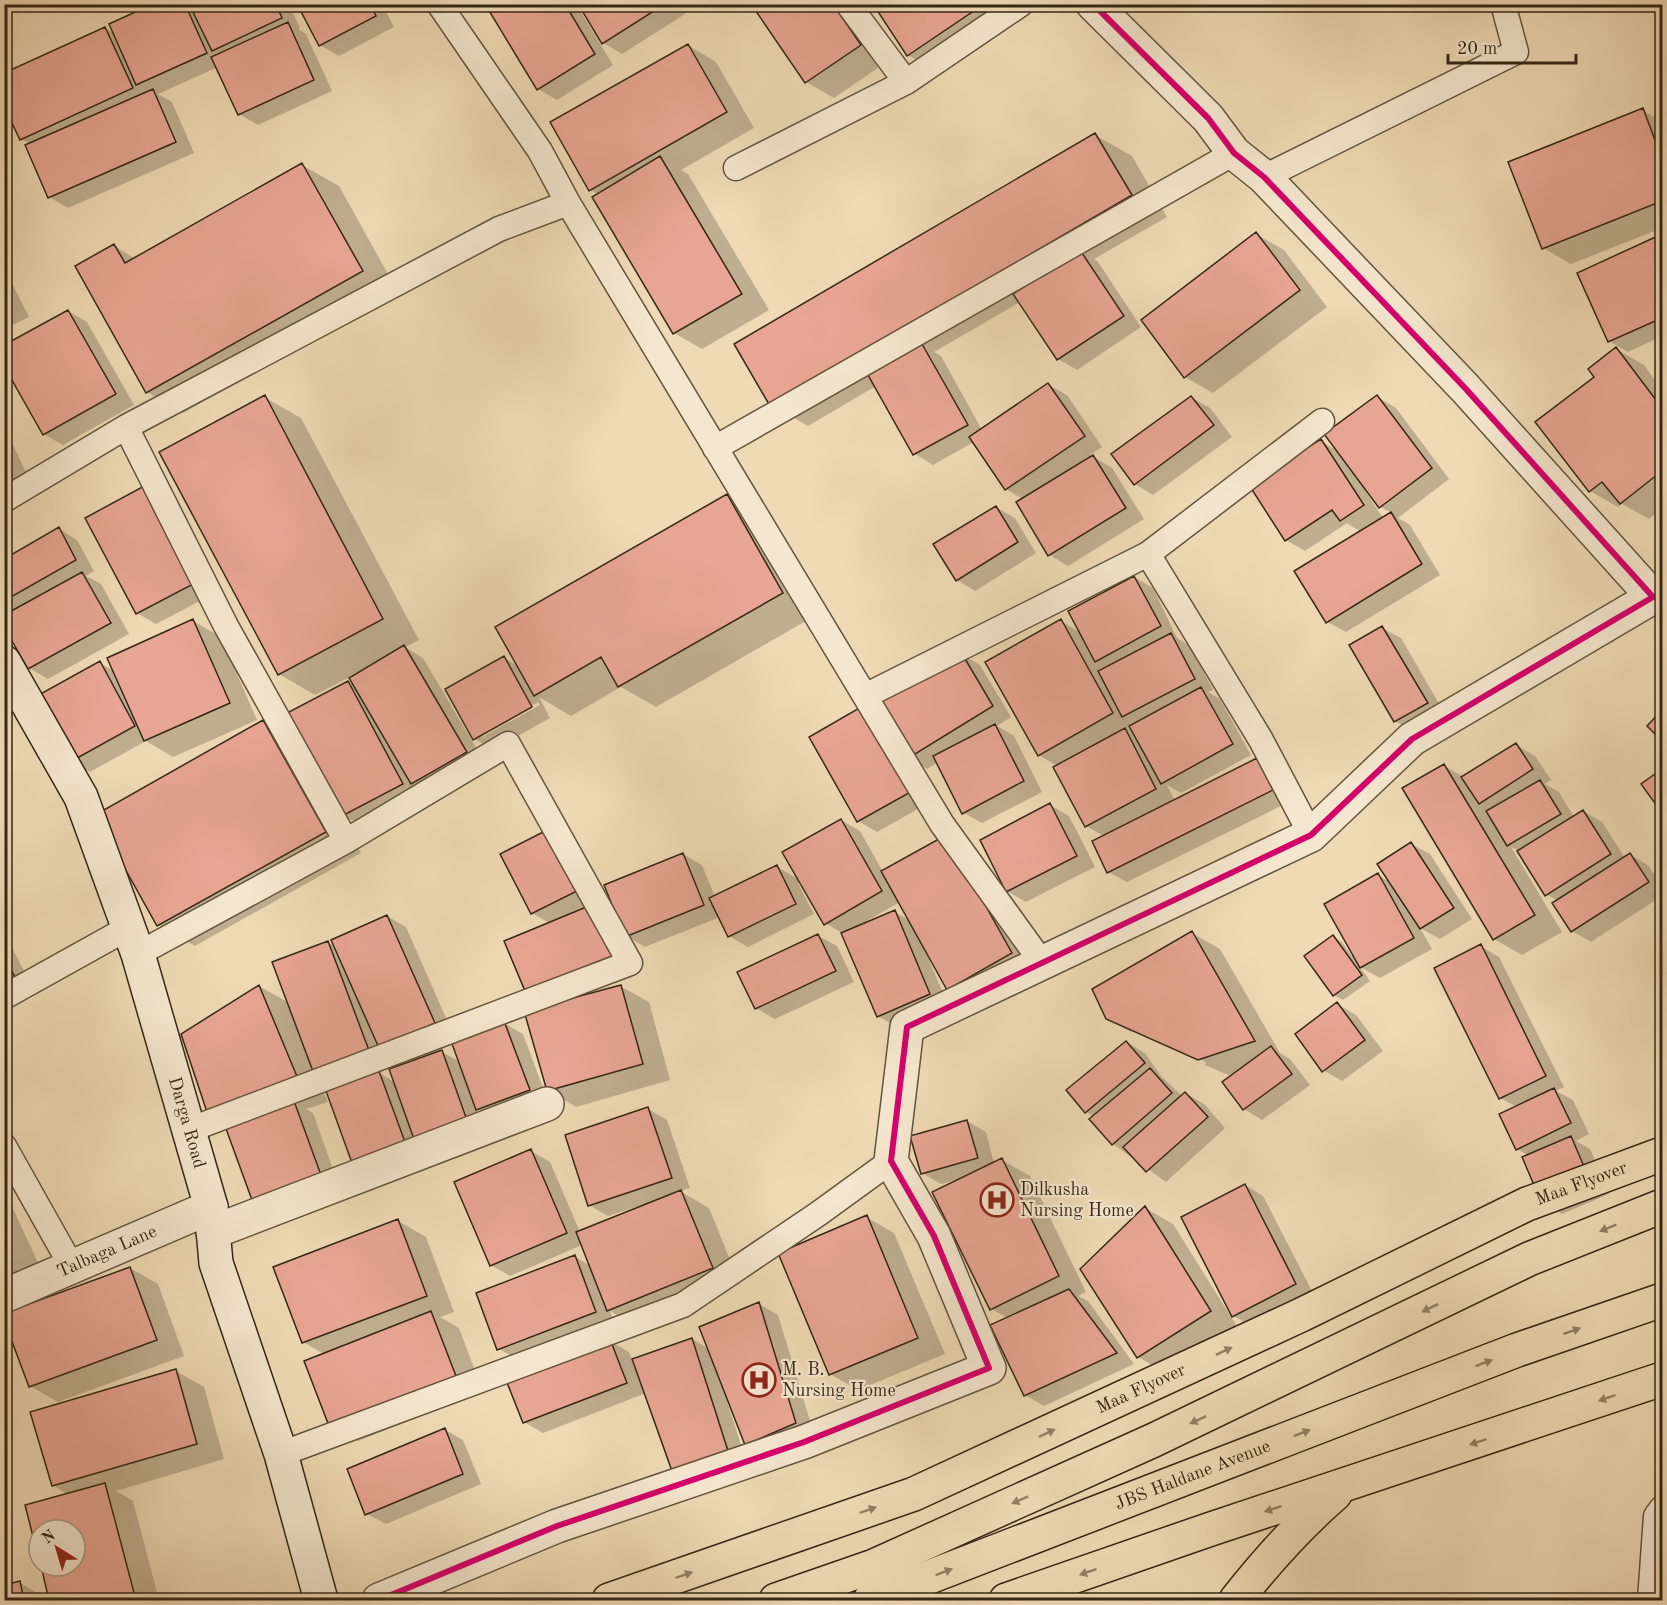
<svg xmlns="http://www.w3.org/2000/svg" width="1667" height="1605" font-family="'Old Standard TT',serif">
  <rect width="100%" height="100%" fill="#efdab5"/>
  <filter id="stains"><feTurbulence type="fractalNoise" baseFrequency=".00333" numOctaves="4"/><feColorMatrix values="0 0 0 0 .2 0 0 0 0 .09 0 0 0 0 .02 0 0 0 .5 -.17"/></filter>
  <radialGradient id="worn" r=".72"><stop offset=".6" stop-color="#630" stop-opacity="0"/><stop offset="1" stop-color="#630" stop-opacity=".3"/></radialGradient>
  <path fill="#0003" fill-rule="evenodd" d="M157 4H289L300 28 298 29 306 34 332 91 258 125 239 114 218 67 158 94 172 102 194 153 68 208 49 197 31 144 21 139 105 28 115 34Z
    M299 4H382L394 27 339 56 320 45Z
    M486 4H576L613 65 557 100 538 89Z
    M580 4H679L685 14 622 54 602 42Z
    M752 4H849L888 61 834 98 806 82Z
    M875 4H1012L936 71 908 55Z
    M688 45 716 62 754 128 681 170 688 174 769 310 702 349 674 333 599 195 590 189Z
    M1642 110 1662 122V228L1571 264 1543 248Z
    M1095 135 1132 156 1167 217 1094 259 1098 262 1141 327 1077 370 1058 359 1020 302 934 352 941 356 982 430 1049 385 1067 395 1102 447 1090 455 1112 468 1144 519 1068 566 1050 555 1024 500 1006 489 974 442 933 465 915 454 876 386 808 426 771 405Z
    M302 165 339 186 398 292 183 413 147 392 114 246 136 259Z
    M1256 234 1284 250 1327 307 1213 393 1185 377Z
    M1662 236V336L1628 352 1609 341 1579 274Z
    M4 267 29 317 4 329Z
    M68 311 87 322 134 405 63 445 44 434Z
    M1616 349 1644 365 1662 390V509L1649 519 1622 504 1618 507 1590 491 1596 377Z
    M264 397 301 418 419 640 405 647 423 658 485 763 431 794 416 785 421 795 362 826 339 813 361 853 195 946 158 925 263 722 299 743 348 682 357 687 350 677 315 695 279 674Z
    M1191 397 1210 408 1232 437 1153 495 1135 484Z
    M1377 397 1396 408 1449 479 1398 518 1410 525 1440 575 1346 632 1327 622 1361 532 1347 523 1305 551 1286 540 1321 441 1339 452ZM1368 490 1380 507 1392 513 1383 518 1366 492Z
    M4 425 34 490 4 504Z
    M727 496 763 517 818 614 656 707 621 687 571 716 539 697 550 718 493 750 475 739 504 658 518 666ZM538 702 540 705 482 737V733Z
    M165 498 215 593 156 624 137 613Z
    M996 507 1015 518 1036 553 975 591 957 580Z
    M59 529 77 540 94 571 86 576 101 584 129 634 48 679 29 668 8 615 4 612V560Z
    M1134 577 1153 588 1177 638 1190 646 1213 690 1208 692 1220 699 1251 755 1181 793 1167 785 1175 801 1257 760 1275 771 1291 801 1127 882 1108 872 1104 836 1086 826 1057 766 1039 755 1061 621 1081 633Z
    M193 621 221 637 257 720 173 757 146 741 90 772 71 761 100 663 114 671Z
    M1382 628 1401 638 1445 714 1414 732 1395 721Z
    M961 654 980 665 1011 717 997 726 1014 736 1042 792 982 823 964 813 938 762 927 769 912 760 934 800 877 832 858 821Z
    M1516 745 1535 756 1551 780 1545 784 1559 792 1574 817 1583 811 1602 822 1625 858 1631 855 1649 866 1662 886V896L1591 942 1572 931 1558 901 1546 894 1519 851 1511 847 1562 932 1522 955 1494 939 1444 766 1464 777Z
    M1662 771V810L1644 784Z
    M1050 805 1069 816 1095 867 1026 902 1007 891Z
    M841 820 860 831 883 872 946 837 1039 970 976 1005 948 988 929 954 927 955 948 1005 897 1027 878 1016 844 934 825 923 801 882 798 883 814 914 748 947 729 936 720 917 645 947 622 934 635 965 545 1001 551 924 532 913 502 855 601 898 582 908 583 910 619 918 683 854 702 865 715 897 777 867 800 880ZM900 902 911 921 894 912 866 924 865 922Z
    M1411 844 1430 854 1472 919 1440 939 1420 928 1432 949 1380 978 1360 967 1370 981 1343 1000 1334 995 1333 937 1342 942 1352 956 1354 955 1378 875 1391 883Z
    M387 916 406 927 453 1034 316 1074 328 1102 306 1109 313 1113 339 1186 272 1210 259 986 289 1003 328 942 335 947Z
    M1192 933 1220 949 1280 1053 1290 1059 1310 1085 1262 1120 1244 1109 1237 1072 1228 1075 1131 1032 1205 1065 1206 1062 1131 1029V1032L1107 1018Z
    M818 936 837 946 854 982 775 1019 756 1008Z
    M4 942 11 946 33 988 4 1002Z
    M1480 946 1499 957 1564 1087 1556 1091 1573 1100 1589 1134 1576 1141 1590 1149 1609 1194 1562 1214 1543 1203 1529 1156 1517 1149V1107L1500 1098Z
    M620 986 649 1002 670 1080 576 1107 548 1090Z
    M1337 1004 1356 1015 1383 1051 1342 1081 1323 1070Z
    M504 1023 523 1034 548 1101 496 1120 477 1109 486 1134 372 1172 379 1073 396 1083 442 1052 460 1062Z
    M1126 1042 1145 1053 1161 1076 1182 1096 1185 1093 1204 1104 1225 1128 1166 1182 1113 1144 1094 1117 1086 1112Z
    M648 1109 667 1120 690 1188 680 1191 709 1208 740 1284 636 1326 610 1311 614 1322 518 1360 499 1349 575 1257 591 1266 582 1245 510 1276 491 1265 531 1151 550 1162 580 1232 643 1207 642 1205 608 1216 589 1205Z
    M967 1121 986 1132 994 1163 1002 1160 1030 1176 1086 1292 1078 1296 1088 1301 1134 1364 1044 1406 1025 1395 1008 1318 991 1309 959 1179 941 1184 922 1173Z
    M1245 1185 1263 1196 1314 1295 1252 1327 1234 1316Z
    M4 1189 38 1263 4 1278Z
    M1145 1208 1173 1224 1238 1328 1166 1373 1138 1357 1082 1269Z
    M866 1217 894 1233 945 1354 858 1390 830 1374Z
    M398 1221 426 1237 454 1312 440 1317 459 1328 483 1392 358 1441 330 1425 324 1354 303 1342Z
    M130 1268 158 1284 184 1356 58 1402 30 1386Z
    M759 1304 778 1315 814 1434 746 1444 729 1400 727 1401 747 1464 646 1393 543 1433 524 1422 610 1341 629 1352 632 1360 692 1339 709 1349Z
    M176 1371 204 1387 224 1459 116 1491 133 1501 159 1600H51L42 1566H75V1530H39V1554L27 1506 69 1495 53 1485Z
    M444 1429 463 1440 481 1484 386 1524 367 1514Z
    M20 1583 39 1594 40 1600H4V1586Z"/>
  <path fill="#e8a593" stroke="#342716" stroke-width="1.5" d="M153 4H185L207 53 136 85 109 24Z
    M189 4H276L282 18 212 51Z
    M297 4H370L376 16 319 46Z
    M485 4H565L595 54 537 90Z
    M578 4H665L602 44Z
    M751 4H833L861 45 805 83Z
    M873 4H984L907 56Z
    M288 22 314 80 238 115 211 57Z
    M105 27 133 88 20 140 4 106V73Z
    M688 44 727 112 589 191 550 122Z
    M153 89 176 142 48 198 25 145Z
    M1643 108 1662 159V201L1542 249 1508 162Z
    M1095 133 1132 195 770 406 734 344Z
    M660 156 742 294 673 334 592 197Z
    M302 163 363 271 146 393 75 266 114 244 125 263Z
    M1256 232 1300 290 1184 378 1141 320Z
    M1662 234V318L1608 342 1577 273Z
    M1080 250 1124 316 1057 360 1013 294Z
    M68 310 116 394 43 435 4 366V345Z
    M922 344 968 425 913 455 868 375Z
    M1616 347 1662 408V471L1620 504 1602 482 1589 492 1535 422 1594 377 1588 369Z
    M1048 383 1085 436 1005 490 969 437Z
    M265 395 383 619 278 675 159 452Z
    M1377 395 1432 468 1379 508 1324 434Z
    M1191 396 1214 425 1134 485 1111 454Z
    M1321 439 1364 505 1340 521 1332 510 1285 541 1249 485Z
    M1093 455 1126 508 1048 556 1016 502Z
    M146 485 197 582 136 614 85 518Z
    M727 494 783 593 618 687 601 657 534 696 495 627Z
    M996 506 1018 542 956 581 933 544Z
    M1391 512 1422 564 1326 623 1294 571Z
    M59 527 76 560 4 601V559Z
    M82 572 111 623 28 669 4 627V615Z
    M1134 576 1161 626 1095 662 1068 611Z
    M193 619 230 703 144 741 107 658Z
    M1061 619 1113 713 1038 756 985 662Z
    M1382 626 1428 703 1394 722 1349 645Z
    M1171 633 1195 679 1122 717 1098 671Z
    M404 645 467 752 411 784 349 678Z
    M961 652 993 706 907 759 874 705Z
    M504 656 532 707 473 740 445 689Z
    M100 661 135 726 70 762 35 697Z
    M348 681 403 784 342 816 287 713Z
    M1201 687 1233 744 1161 784 1129 726Z
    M868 703 916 789 857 822 809 737Z
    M1662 710V741L1647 726Z
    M263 720 326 832 157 926 95 815Z
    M995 724 1024 781 962 814 933 756Z
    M1125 728 1156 789 1085 827 1053 767Z
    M1516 743 1533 769 1479 804 1461 777Z
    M1257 758 1273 790 1107 873 1092 841Z
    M1444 764 1535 915 1493 940 1402 788Z
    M1662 769V813L1641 784Z
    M1540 780 1561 814 1507 846 1486 811Z
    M1050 803 1077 856 1006 892 980 840Z
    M1583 810 1611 854 1545 896 1517 851Z
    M841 819 882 891 824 925 782 852Z
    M551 828 583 888 531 914 500 854Z
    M946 835 1012 953 947 990 881 871Z
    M1411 842 1454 908 1420 929 1377 864Z
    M683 853 704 905 625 937 604 885Z
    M1630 853 1649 882 1571 932 1552 903Z
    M777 865 796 904 728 937 709 898Z
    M1378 873 1414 938 1360 968 1324 904Z
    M596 903 617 954 525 991 504 941Z
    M895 910 930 994 877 1017 841 933Z
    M387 915 435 1023 379 1048 331 940Z
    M1192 931 1255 1041 1198 1060 1106 1019 1092 989Z
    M818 934 836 971 755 1009 737 972Z
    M1333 935 1362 975 1333 996 1304 956Z
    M328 941 370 1053 314 1074 272 962Z
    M1481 944 1546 1076 1499 1099 1434 968Z
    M4 957 15 977 4 982Z
    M259 985 301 1086 209 1118 181 1034Z
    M621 985 643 1064 547 1091 524 1011Z
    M1337 1002 1365 1040 1322 1072 1295 1034Z
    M504 1021 530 1090 476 1110 451 1041Z
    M1126 1041 1145 1063 1085 1113 1066 1090Z
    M1271 1046 1292 1074 1243 1110 1222 1082Z
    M442 1050 468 1123 415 1142 389 1069Z
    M1150 1068 1172 1093 1112 1145 1089 1119Z
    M379 1071 405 1142 352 1163 326 1091Z
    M1554 1088 1571 1123 1516 1150 1499 1114Z
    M1185 1092 1208 1117 1146 1172 1123 1147Z
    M294 1101 321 1175 252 1200 225 1126Z
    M648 1107 672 1178 588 1206 565 1135Z
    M967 1120 978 1158 921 1174 910 1136Z
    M1571 1136 1591 1183 1542 1204 1522 1157Z
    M531 1149 567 1233 490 1266 454 1182Z
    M1002 1158 1059 1276 990 1310 932 1192Z
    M1245 1184 1296 1284 1232 1317 1181 1217Z
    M681 1190 713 1268 607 1311 576 1232Z
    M1145 1206 1211 1311 1137 1358 1080 1269Z
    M867 1215 918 1338 829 1375 778 1253Z
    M398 1219 427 1296 302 1343 273 1267Z
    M4 1233 11 1247 4 1250Z
    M575 1255 596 1312 497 1350 476 1293Z
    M130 1267 157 1340 29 1387 4 1320V1313Z
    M1069 1289 1117 1353 1024 1396 990 1325Z
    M759 1302 796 1423 745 1445 699 1327Z
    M431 1311 456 1376 329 1426 304 1361Z
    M692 1338 729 1454 672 1471 632 1359Z
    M610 1339 627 1383 523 1423 506 1380Z
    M176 1369 197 1444 52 1486 30 1412Z
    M445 1428 463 1474 365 1515 347 1469Z
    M105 1483 136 1600H49L41 1566H75V1530H39V1560L25 1505Z
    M20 1581 24 1600H4V1585Z"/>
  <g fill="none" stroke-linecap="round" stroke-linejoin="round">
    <defs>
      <path id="service" d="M439 4 540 151 568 203 942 824 1041 961
        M848 4 906 82
        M736 168 906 82 1021 4
        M1264 177 1516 52 1503 4
        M126 427 226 626 346 841
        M715 448 1234 153
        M4 500 126 427 499 229 568 203
        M865 696 1148 554
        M1311 835 1261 740 1148 554 1322 421
        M138 954 346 841 508 744 630 963 189 1130
        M4 997 128 928
        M4 1146 72 1267
        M281 1454 683 1305 818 1214 891 1161
        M1650 1600 1656 1516 1662 1508"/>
      <g id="minor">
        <path d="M213 1232 547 1104"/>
        <path id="s1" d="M4 1296 211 1207"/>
        <path d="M379 1600 557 1526 804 1442 989 1368 934 1236 891 1161 907 1027 1311 835 1412 739 1653 597 1465 388 1264 177 1234 153 1208 118 1093 4"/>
      </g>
      <g id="secondary">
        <path id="s2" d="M4 662 81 797 138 954 211 1207 216 1263 281 1454 321 1600"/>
      </g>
      <g id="primary">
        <path id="s3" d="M870 1600 1517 1350 1662 1300"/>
        <path d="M1006 1600 1211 1529 1662 1379"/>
        <path d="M1236 1600C1266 1562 1298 1526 1335 1494"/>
      </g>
      <g id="motorway">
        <path id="s4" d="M609 1600 914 1494 1301 1315 1527 1204 1662 1154"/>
        <path d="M776 1600 874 1566 1154 1440 1529 1259 1662 1206"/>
      </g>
    </defs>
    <use href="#service" stroke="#63543e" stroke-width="27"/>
    <use href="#minor" stroke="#63543e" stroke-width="36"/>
    <use href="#secondary" stroke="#342716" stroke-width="36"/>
    <use href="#primary" stroke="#342716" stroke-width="36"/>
    <use href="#motorway" stroke="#342716" stroke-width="36"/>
    <use href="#service" stroke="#f5e7cf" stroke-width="24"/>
    <use href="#minor" stroke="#f5e7cf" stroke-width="33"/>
    <use href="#secondary" stroke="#f5e7cf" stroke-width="33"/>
    <use href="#primary" stroke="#efdab5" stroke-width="33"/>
    <use href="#motorway" stroke="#efdab5" stroke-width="33"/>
    <defs>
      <path id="cycleway" d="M379 1600 557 1526 804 1442 989 1368 934 1236 891 1161 907 1027 1311 835 1412 739 1653 597 1465 388 1264 177 1234 153 1208 118 1093 4"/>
    </defs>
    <use href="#cycleway" stroke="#f5e7cf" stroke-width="10"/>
    <use href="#cycleway" stroke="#d6006c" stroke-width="6"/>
  </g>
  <defs><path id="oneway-solid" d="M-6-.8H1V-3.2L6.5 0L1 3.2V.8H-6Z" transform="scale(1.5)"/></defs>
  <g fill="#928066">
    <use href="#oneway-solid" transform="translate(1608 1228) rotate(158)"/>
    <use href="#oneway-solid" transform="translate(1430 1308) rotate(154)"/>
    <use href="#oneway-solid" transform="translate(1572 1331) rotate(-19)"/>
    <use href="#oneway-solid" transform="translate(1224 1351) rotate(-25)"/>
    <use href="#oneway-solid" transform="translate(1484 1363) rotate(-21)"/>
    <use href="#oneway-solid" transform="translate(1607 1398) rotate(161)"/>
    <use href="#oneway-solid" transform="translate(1198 1420) rotate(155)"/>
    <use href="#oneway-solid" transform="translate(1047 1433) rotate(-25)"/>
    <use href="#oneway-solid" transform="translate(1302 1433) rotate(-21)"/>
    <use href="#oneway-solid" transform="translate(1478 1442) rotate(162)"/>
    <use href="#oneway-solid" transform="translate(1020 1500) rotate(156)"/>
    <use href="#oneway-solid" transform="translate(1273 1509) rotate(162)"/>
    <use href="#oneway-solid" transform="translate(868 1510) rotate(-19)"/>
    <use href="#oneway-solid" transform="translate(944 1572) rotate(-21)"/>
    <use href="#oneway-solid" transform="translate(1088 1572) rotate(161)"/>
    <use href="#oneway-solid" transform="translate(684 1575) rotate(-19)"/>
  </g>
  <defs>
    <symbol id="hospital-ring" viewBox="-11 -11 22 22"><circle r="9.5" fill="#f5e7cf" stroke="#8f2418" stroke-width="1.5"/><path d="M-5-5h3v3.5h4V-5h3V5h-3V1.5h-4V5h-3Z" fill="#8f2418"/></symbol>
  </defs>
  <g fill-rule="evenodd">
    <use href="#hospital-ring" x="978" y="1181" width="38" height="38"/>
    <use href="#hospital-ring" x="740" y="1361" width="38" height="38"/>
  </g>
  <g text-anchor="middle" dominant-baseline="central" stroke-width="4.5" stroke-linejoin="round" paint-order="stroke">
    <g font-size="18" fill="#342716" stroke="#f5e7cf">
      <text stroke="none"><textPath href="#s2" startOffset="498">Darga Road</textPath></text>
      <text stroke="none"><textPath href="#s4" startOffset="1059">Maa Flyover</textPath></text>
      <text stroke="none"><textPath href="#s1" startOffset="112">Talbaga Lane</textPath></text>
      <text stroke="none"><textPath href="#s4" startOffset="573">Maa Flyover</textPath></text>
      <text stroke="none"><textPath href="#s3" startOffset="346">JBS Haldane Avenue</textPath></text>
    </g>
    <g font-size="18" fill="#342716" stroke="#f5e7cf" text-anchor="start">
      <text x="1020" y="1190">Dilkusha<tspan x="1020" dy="21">Nursing Home</tspan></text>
      <text x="782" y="1370">M. B.<tspan x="782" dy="21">Nursing Home</tspan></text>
    </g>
  </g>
  <rect width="1667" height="1605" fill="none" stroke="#efdab5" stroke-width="24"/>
  <rect x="6" y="6" width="1655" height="1593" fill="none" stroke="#342716" stroke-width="3"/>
  <rect x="12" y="12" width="1643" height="1581" fill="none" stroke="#342716" stroke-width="1.5"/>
  <g transform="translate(57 1548) rotate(323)"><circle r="28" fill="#f5e7cf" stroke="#a89a85" stroke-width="1.5"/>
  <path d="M0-4.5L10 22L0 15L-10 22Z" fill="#8f2418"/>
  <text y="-9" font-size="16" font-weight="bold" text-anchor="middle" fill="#342716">N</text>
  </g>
  <path d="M1448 54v9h128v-9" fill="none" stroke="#342716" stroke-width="3"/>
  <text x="1457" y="54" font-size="18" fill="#342716" stroke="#f5e7cf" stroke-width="4.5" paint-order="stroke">20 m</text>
  <rect width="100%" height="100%" filter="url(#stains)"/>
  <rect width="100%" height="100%" fill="url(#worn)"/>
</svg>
